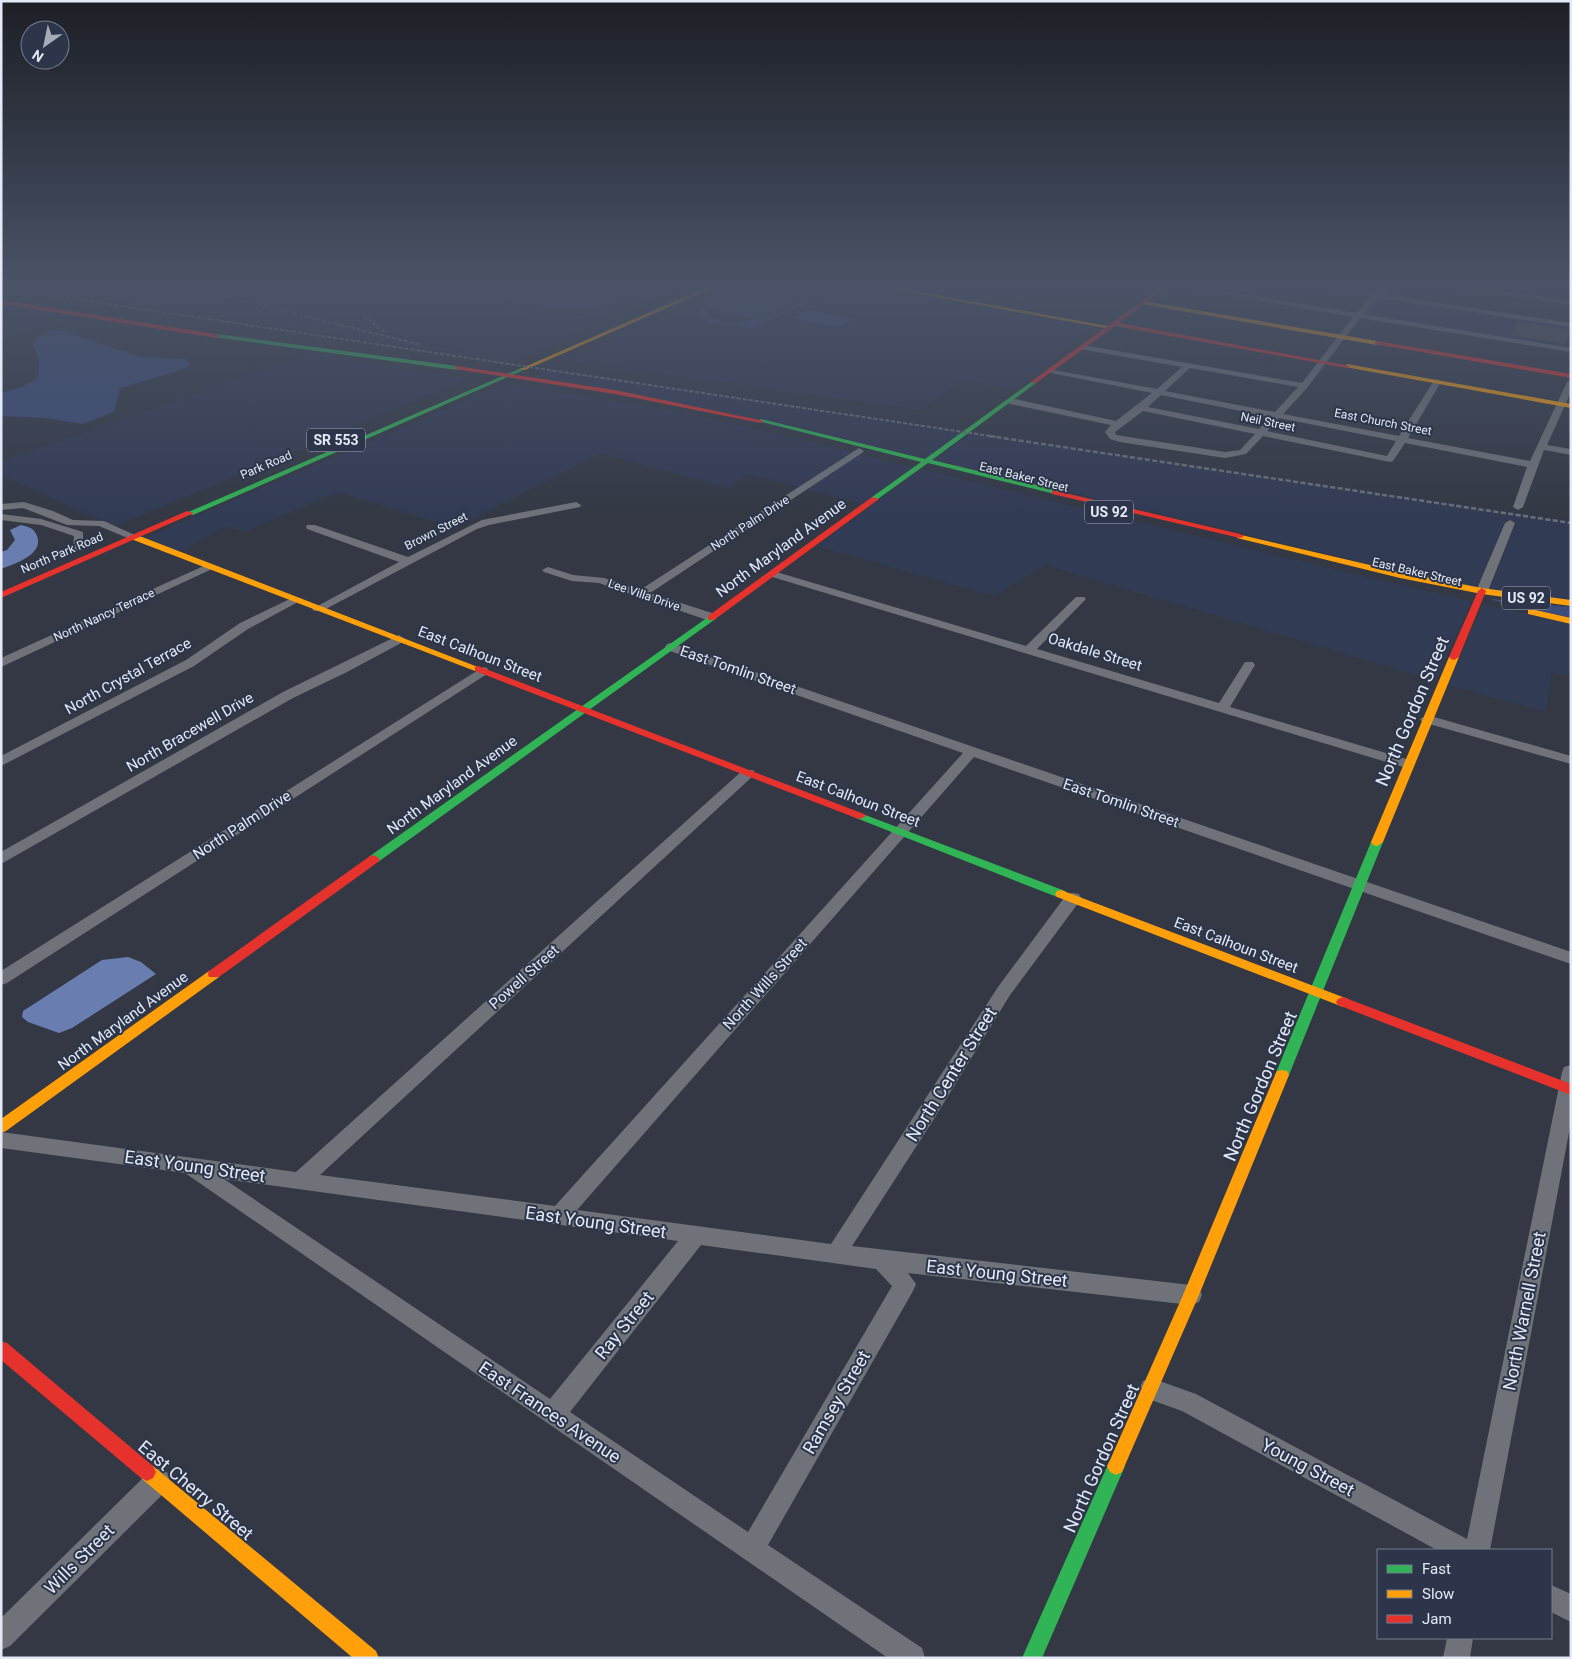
<svg xmlns="http://www.w3.org/2000/svg" width="1572" height="1659" font-family="Roboto,sans-serif">
  <rect width="100%" height="100%" fill="#333844"/>
  <path fill="#323b54" d="M25 287H63L105 293 127 287H172L501 360Z
    M179 287H522L525 293 507 304 536 313 572 314 608 321 512 361Z
    M525 287H544L517 301 546 308 578 309 638 298 659 287H679L604 319 573 313 538 312 510 303 527 293Z
    M731 287H867L1093 327 1013 389 962 380 920 410 564 360Z
    M1376 295 1571 325V350L1358 315Z
    M1 305 74 316 1 341Z
    M312 353 467 379 116 526 73 509 1 474V463L6 460Z
    M554 369 965 431 927 458 534 377Z
    M505 384 672 410 853 452 799 487 749 474 727 488 601 453 456 528 337 492 245 532 227 526 180 552 145 538Z
    M973 432 1571 521V601L1489 590 1516 522 1506 520 1477 587 1441 581 935 460Z
    M860 454 913 467 861 504 806 489Z
    M921 469 1333 569 1471 601 1436 681 1045 565 994 596 817 546Z
    M1483 604 1571 624V677L1552 672 1546 712 1448 685Z"/>
  <path fill="#3d4d7b" d="M544 287H659C612 311 566 314 516 301Z
    M752 287H760L712 307 707 310V314C735 338 792 305 820 293L825 287 832 288 824 296 749 329 741 327 746 325 714 323 705 320 697 314V311L701 308Z
    M765 287H805L820 290 756 319 712 309Z
    M808 310 853 319 838 327 792 318Z
    M50 331H63L140 357 185 359 191 364 181 370 120 388 114 412 83 424 45 418 1 416V393L22 387 39 377V361L33 343 40 336Z
    M1492 599 1571 607V618L1492 600Z"/>
  <path fill="#6a7db1" d="M21 525C29 527 34 528 37 536 44 555 14 564 1 569V552L7 550 15 540 10 530Z
    M128 957 141 962 156 974 72 1028 59 1033 28 1022 22 1017 23 1011 102 960Z"/>
  <path fill="#525154" d="M1518 321 1571 330V331L1565 344 1511 335Z"/>
  <g fill="none" stroke-linecap="round" stroke-linejoin="round">
    <path fill="#6f7379" fill-rule="evenodd" d="M1181 287H1198L1356 313 1371 296 1320 287H1338L1375 293 1380 287H1388L1382 294 1571 323V327L1378 298 1363 314 1571 348V352L1360 318 1307 388 1283 414 1399 436 1433 382 1437 379 1441 382 1408 438 1530 461 1567 382 1571 380V392L1547 445 1571 449V455L1544 450 1523 507 1518 510 1513 507 1527 467 1405 443 1393 461 1390 462 1263 436 1246 454 1225 458 1120 442 1110 439 1105 432 1111 425 1010 404 1006 401 1010 398 1116 421 1152 393 1051 373 1047 371 1048 369 1157 389 1182 367 1080 349 1079 347 1083 345 1302 383 1353 317ZM1190 368 1298 387 1275 412 1165 391ZM1161 395 1271 417 1259 429 1148 407ZM1143 411 1255 434 1240 450 1225 452 1116 435 1115 432ZM1279 418 1396 441 1387 456 1267 431Z
      M1459 287H1477L1571 301V305L1463 289Z
      M859 448 864 451 862 453 650 593 715 614 717 617 715 620H707L599 583 572 581 544 572 542 570 548 567 573 575 604 578 640 590Z
      M24 502 53 511 73 520 104 521 139 537 134 540 130 539 99 526 67 525 23 508 1 510V504Z
      M576 502 581 505 580 507 489 525 477 529 322 611H314L312 609 399 562 307 529 306 527 307 525H315L408 557 482 520Z
      M1 514 41 519 83 532V549L82 551H74L73 549 74 536 41 525 1 520Z
      M1510 520 1515 523 1488 591 1482 594 1478 593 1476 591 1505 523Z
      M208 564 214 567 212 569 1 667V658Z
      M773 571 1026 646 1076 597H1084L1086 599 1084 601 1037 649 1219 703 1245 662H1253L1255 665 1230 707 1413 761 1415 764 1408 768 1403 767 769 576 767 574 769 572Z
      M294 597 298 598 300 600 298 602 248 629 194 666 1 766V756L186 660 240 623Z
      M399 635 405 639 403 642 347 672 293 698 1 864V852L283 692Z
      M671 643 1571 952V964L974 757 577 1210 831 1244 998 987 1067 894 1073 893 1079 894 1081 898 1079 902 1010 995 932 1122 852 1246 1191 1285 1199 1288 1202 1295 1199 1302 1191 1305 908 1273 916 1284 913 1291 768 1545 922 1648 925 1658H888L185 1173 1 1148V1132L296 1172 743 770H753L755 773 753 776 320 1175 555 1206 963 753 667 650 665 647 667 644ZM224 1179 678 1241 550 1399ZM701 1245 876 1269 892 1286 748 1532 570 1412Z
      M483 667 487 668 489 671 487 674 7 983 1 985V971Z
      M1427 715 1571 756V764L1422 722 1420 719Z
      M1571 1065V1122L1490 1550H1437L1182 1411 1143 1397 1139 1389 1143 1381 1151 1378 1196 1394 1467 1539 1562 1072 1564 1067Z
      M158 1469 167 1472 170 1481 167 1490 10 1646 1 1650V1618L149 1472Z
      M1551 1585 1571 1594V1622L1551 1612Z
      M1447 1638H1473L1470 1658H1443Z"/>
    <path fill="#30b455" fill-rule="evenodd" d="M216 334 457 366 460 368 457 370 214 337 213 336Z
      M521 368 526 369 193 515 186 513Z
      M1034 380 1036 381V383L932 460 1058 490V494H1055L928 463 875 501 871 499 872 497 921 462 758 421 761 419 925 459Z
      M711 615 714 616V620L378 862H370L368 859 370 856Z
      M860 813 1065 891 1067 894 1065 897H1057L856 818 854 816Z
      M1377 838 1383 842 1289 1075 1287 1079 1282 1080 1277 1079 1275 1075 1371 842Z
      M1116 1457 1122 1460 1125 1466 1042 1658H1022L1110 1460Z"/>
    <path fill="#ff9f0a" fill-rule="evenodd" d="M707 287H715L525 370 520 369Z
      M881 287H893L1113 327 1110 329Z
      M1143 301 1377 341 1380 343 1377 345 1141 304Z
      M1347 364 1571 404V408L1345 367 1344 366Z
      M1237 534 1400 572 1482 588 1571 600V606L1482 594 1400 578 1237 538Z
      M131 535H137L483 669 481 671H475L131 539Z
      M1531 609 1571 618V624L1528 614V610Z
      M1454 654 1459 657 1383 842 1377 846 1373 845 1371 842 1449 657Z
      M1061 890 1348 999 1350 1002 1348 1005 1343 1007 1338 1005 1057 897 1055 894 1057 891Z
      M214 969 219 971 220 974 219 977 6 1131 1 1133V1119L209 971Z
      M1282 1070 1287 1071 1289 1075 1199 1295 1122 1472 1116 1475 1110 1472 1107 1466 1110 1460 1183 1295 1275 1075 1277 1071Z
      M147 1463 153 1466 376 1651 379 1658H353L141 1478 138 1472 141 1466Z"/>
    <path fill="#e5322d" fill-rule="evenodd" d="M1161 287H1167L1119 323 1350 366 1347 368 1115 326 1036 383H1032V381Z
      M1 300 216 334 219 336 216 338 1 304Z
      M1377 341 1571 374V378L1375 344V342Z
      M457 366 615 390 764 421 761 423 615 394 455 369V367Z
      M1052 490 1240 534 1244 536 1240 538 1052 494Z
      M872 497 879 499 714 620H708V616Z
      M187 511 194 513 1 598V592Z
      M1482 588 1486 591 1459 657 1454 660 1451 659 1449 657 1478 591Z
      M478 666 864 814 866 816 860 819 856 818 475 671V667Z
      M374 855 380 859 378 862 219 977H209L208 974 209 971 370 856Z
      M1343 997 1571 1084V1095L1338 1005 1336 1002 1338 999Z
      M1 1341 7 1343 153 1466 156 1472 153 1478 147 1481 141 1478 1 1360Z"/>
    <path stroke="#6b6f77" stroke-width="2" stroke-dasharray="4 2" stroke-linecap="butt" d="M188 287 421 345
      M1 288 997 437
      M363 315 385 332"/>
    <path stroke="#6b6f77" stroke-width="2.5" stroke-dasharray="5 2.5" stroke-linecap="butt" d="M989 436 1571 523"/>
  </g>
  <linearGradient id="sky" x2="0" y2="1"><stop stop-color="#1c1f25"/><stop offset="0.55" stop-color="#4a5367"/><stop offset="1" stop-color="#4a5367" stop-opacity="0"/></linearGradient>
  <rect width="1572" height="519" fill="url(#sky)"/>
  <g text-anchor="middle" dominant-baseline="central" stroke-width="4" stroke-linejoin="round" paint-order="stroke">
    <g font-size="12" fill="#e3e9f6" stroke="#2d354a">
      <text transform="translate(1268 422) rotate(12)">Neil Street</text>
      <text transform="translate(1383 422) rotate(11)">East Church Street</text>
      <text transform="translate(266 465) rotate(-23)">Park Road</text>
      <text transform="translate(1024 477) rotate(14)">East Baker Street</text>
      <text transform="translate(750 523) rotate(-33)">North Palm Drive</text>
      <text transform="translate(436 531) rotate(-27)">Brown Street</text>
      <text transform="translate(62 553) rotate(-23)">North Park Road</text>
      <text transform="translate(1417 572) rotate(13)">East Baker Street</text>
      <text transform="translate(644 595) rotate(19)">Lee Villa Drive</text>
      <text transform="translate(104 615) rotate(-25)">North Nancy Terrace</text>
    </g>
    <g fill="#2d354a" stroke="#acb3c2" stroke-width="1">
      <rect x="307" y="428.5" width="58" height="23" rx="4"/>
      <rect x="1085" y="500.5" width="48" height="23" rx="4"/>
      <rect x="1502" y="586.5" width="48" height="23" rx="4"/>
    </g>
    <g font-size="14" font-weight="bold" fill="#e3e9f6">
      <text x="336" y="440">SR 553</text>
      <text x="1109" y="512">US 92</text>
      <text x="1526" y="598">US 92</text>
    </g>
    <g font-size="15" fill="#e3e9f6" stroke="#2d354a">
      <text transform="translate(781 548) rotate(-36)">North Maryland Avenue</text>
      <text transform="translate(1095 652) rotate(17)">Oakdale Street</text>
      <text transform="translate(480 654) rotate(21)">East Calhoun Street</text>
      <text transform="translate(738 670) rotate(19)">East Tomlin Street</text>
      <text transform="translate(128 676) rotate(-29)">North Crystal Terrace</text>
      <text transform="translate(190 732) rotate(-30)">North Bracewell Drive</text>
      <text transform="translate(452 785) rotate(-36)">North Maryland Avenue</text>
      <text transform="translate(858 799) rotate(21)">East Calhoun Street</text>
      <text transform="translate(1121 803) rotate(19)">East Tomlin Street</text>
      <text transform="translate(242 825) rotate(-33)">North Palm Drive</text>
      <text transform="translate(1236 945) rotate(21)">East Calhoun Street</text>
      <text transform="translate(524 977) rotate(-42)">Powell Street</text>
      <text transform="translate(765 984) rotate(-48)">North Wills Street</text>
      <text transform="translate(123 1021) rotate(-36)">North Maryland Avenue</text>
    </g>
    <g font-size="18" fill="#e3e9f6" stroke="#2d354a">
      <text transform="translate(1412 711) rotate(-67)">North Gordon Street</text>
      <text transform="translate(951 1074) rotate(-58)">North Center Street</text>
      <text transform="translate(1260 1086) rotate(-67)">North Gordon Street</text>
      <text transform="translate(195 1166) rotate(8)">East Young Street</text>
      <text transform="translate(596 1222) rotate(8)">East Young Street</text>
      <text transform="translate(997 1273) rotate(6)">East Young Street</text>
      <text transform="translate(1524 1311) rotate(-79)">North Warnell Street</text>
      <text transform="translate(624 1325) rotate(-51)">Ray Street</text>
      <text transform="translate(836 1402) rotate(-60)">Ramsey Street</text>
      <text transform="translate(550 1412) rotate(34)">East Frances Avenue</text>
      <text transform="translate(1101 1458) rotate(-66)">North Gordon Street</text>
      <text transform="translate(1308 1467) rotate(28)">Young Street</text>
      <text transform="translate(196 1490) rotate(40)">East Cherry Street</text>
      <text transform="translate(79 1559) rotate(-45)">Wills Street</text>
    </g>
  </g>
  <rect width="1572" height="1659" fill="none" stroke="#e3e9f6" stroke-width="5"/>
  <rect x="1377" y="1549" width="175" height="90" fill="#2d354a" stroke="#767d8f"/>
  <rect x="1387" y="1565" width="25" height="8" fill="#30b455" stroke="#767d8f"/>
  <text x="1422" y="1574" font-size="15" fill="#e3e9f6">Fast</text>
  <rect x="1387" y="1590" width="25" height="8" fill="#ff9f0a" stroke="#767d8f"/>
  <text x="1422" y="1599" font-size="15" fill="#e3e9f6">Slow</text>
  <rect x="1387" y="1615" width="25" height="8" fill="#e5322d" stroke="#767d8f"/>
  <text x="1422" y="1624" font-size="15" fill="#e3e9f6">Jam</text>
  <g transform="translate(45 45) rotate(213)"><circle r="24" fill="#2d354a" stroke="#767d8f"/>
  <path d="M0-4L9 19L0 12L-9 19Z" fill="#a5abb8"/>
  <text y="-8" font-size="14" font-weight="bold" text-anchor="middle" fill="#e3e9f6">N</text>
  </g>
</svg>
